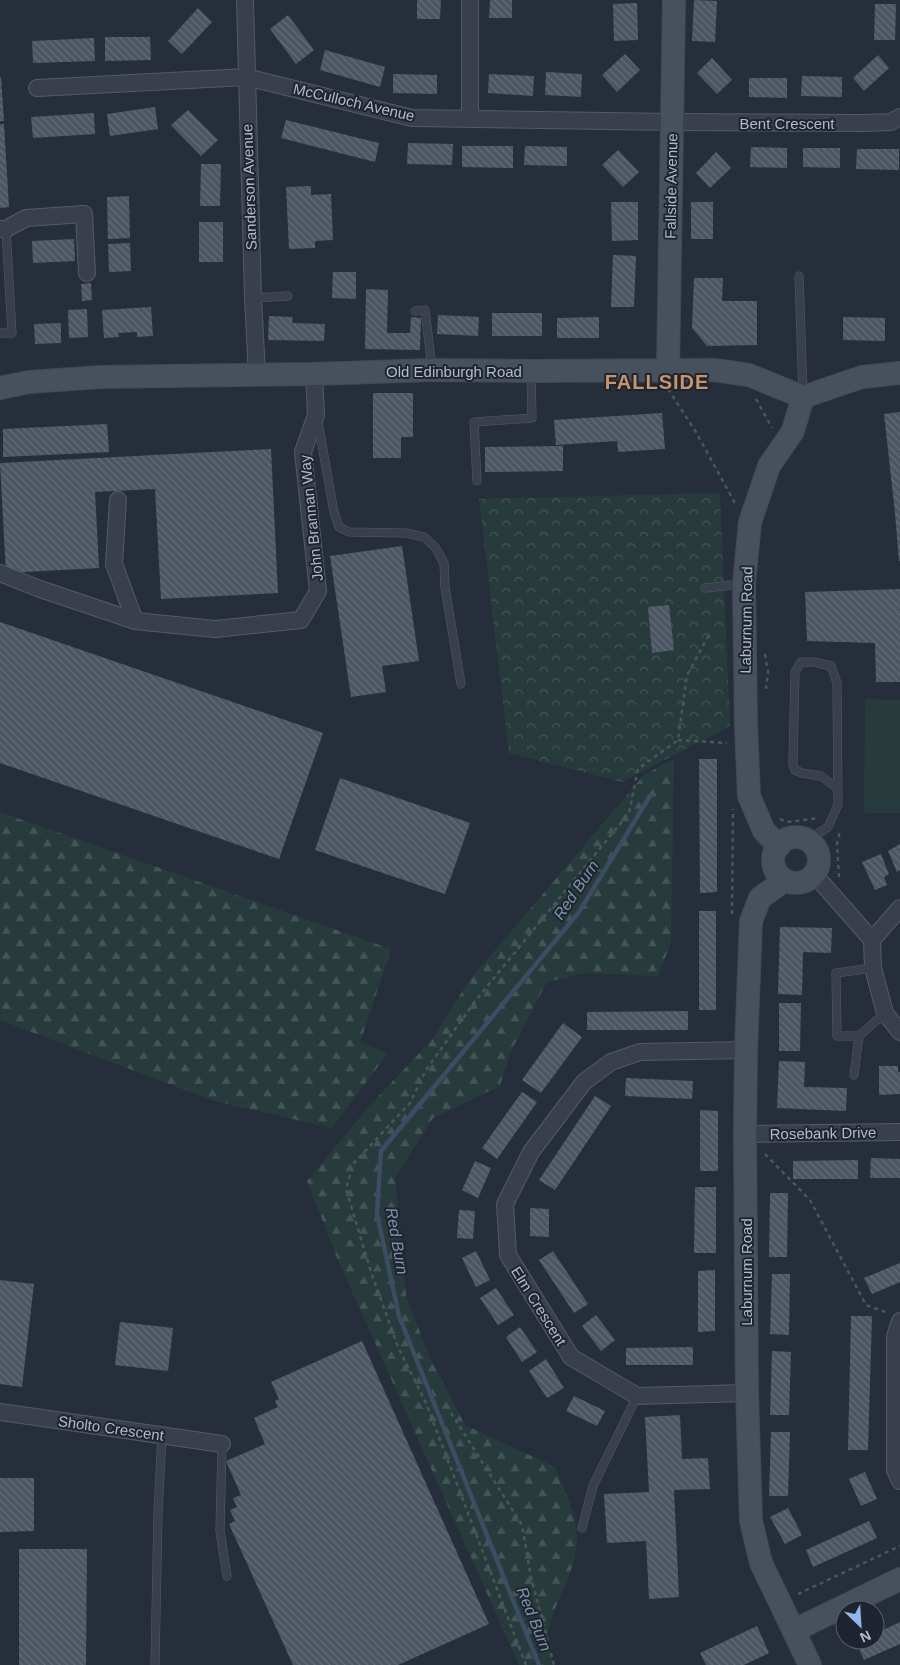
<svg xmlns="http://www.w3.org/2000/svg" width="900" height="1665" font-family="Arial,sans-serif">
  <defs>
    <pattern id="forest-firs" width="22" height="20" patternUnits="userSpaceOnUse" patternTransform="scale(1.25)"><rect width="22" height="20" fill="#283b3c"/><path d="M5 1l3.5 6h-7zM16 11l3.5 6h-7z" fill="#455557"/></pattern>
    <pattern id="park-crowns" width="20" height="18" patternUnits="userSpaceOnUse" patternTransform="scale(1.25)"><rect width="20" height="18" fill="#283b3c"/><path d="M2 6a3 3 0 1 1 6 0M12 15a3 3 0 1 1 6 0" fill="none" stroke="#455557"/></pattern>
    <pattern id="building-back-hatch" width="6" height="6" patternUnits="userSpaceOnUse" patternTransform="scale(1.25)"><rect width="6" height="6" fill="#4c5663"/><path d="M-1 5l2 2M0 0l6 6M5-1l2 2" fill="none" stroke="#636c78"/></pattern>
  </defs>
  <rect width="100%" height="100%" fill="#252e3a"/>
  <path fill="#283b3c" d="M865 699 900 700V813H864Z"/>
  <path fill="url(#forest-firs)" d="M674 759 671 943 658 976 586 973 547 982 511 1051 500 1086 433 1118 395 1178 406 1295 429 1356 465 1425 555 1467C564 1489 576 1512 577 1536 578 1569 556 1597 549 1628 546 1640 550 1654 554 1665H519L337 1258 307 1181 370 1105 432 1040 468 982 644 775Z
    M0 812 391 949 360 1043 388 1053 332 1128 211 1100 0 1020Z"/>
  <path fill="url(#park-crowns)" d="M720 493 730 726 622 782 509 753 479 499Z"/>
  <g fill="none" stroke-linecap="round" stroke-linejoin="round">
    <path stroke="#3c4c62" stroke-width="4.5" d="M539 1665 399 1316 377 1214 381 1151 579 912 650 796"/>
  </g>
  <path fill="url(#building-back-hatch)" d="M417 0H441L440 19H417Z
    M490 0H512V18H489Z
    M694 0 717 1 715 42 692 41Z
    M637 3 638 40 614 41 613 4Z
    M875 4H896L895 40H874Z
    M198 8 212 22 182 54 168 41Z
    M288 15 314 50 296 64 270 29Z
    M105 37H150L151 60 105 61Z
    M94 38 95 61 33 63 32 41Z
    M325 50 385 67 380 87 320 70Z
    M625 54 640 70 617 92 602 75Z
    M878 55 889 68 864 91 853 78Z
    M712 58 732 80 717 94 697 73Z
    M546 72 582 74 581 97 545 95Z
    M393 74 437 75V94L393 93Z
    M489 74 534 76 533 96 488 93Z
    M802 76 842 77V97L801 96Z
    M0 77H1L4 121H0Z
    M749 78H787V98L749 97Z
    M155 107 158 129 110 136 107 114Z
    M188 110 218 140 201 156 171 125Z
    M94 113 95 134 33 138 31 117Z
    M286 120 379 143 375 162 281 138Z
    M0 124H4L9 207 0 208Z
    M408 143 453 144 452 165 407 164Z
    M462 146H513V168L462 167Z
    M525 146 567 147V166L524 165Z
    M751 147 787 148V168L750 167Z
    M803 148H840V168L803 167Z
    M857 149H899V170L856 169Z
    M618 150 639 172 623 187 602 165Z
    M716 152 731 168 710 188 696 173Z
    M201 164H221L220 206H200Z
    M311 186V195L331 194 333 240 315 241V248L289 249 286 187Z
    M129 196 130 238 108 239 107 197Z
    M611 202H638V240L612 241Z
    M691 202H713V239H691Z
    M199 222H223V262H199Z
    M74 239 75 261 33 263 32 241Z
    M130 243 131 271 109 272 108 244Z
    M613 255 636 256 634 307H611Z
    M333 272H356V299L332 298Z
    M694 278H723L722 301H757V345L707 346 692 328Z
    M91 283 92 300 82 301 81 284Z
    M366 289 388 290 387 333H410L411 317 421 318 420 350 365 349Z
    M151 307 153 336 137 337V332L118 333 119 337 104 338 102 310Z
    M87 309 88 337 69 338 68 310Z
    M492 313H542V336H492Z
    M438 315 479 317 478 336 437 334Z
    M269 316 293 317 292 323 325 324 324 341 268 340Z
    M599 317V338H557V318Z
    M843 317 885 318V341L843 340Z
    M61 323V343L35 344 34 324Z
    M373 393H413V437H401V458H373Z
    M900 412V561H899L895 513 884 414Z
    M662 413 665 449 618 452 617 441 556 445 554 420Z
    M107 424 109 452 3 457V429Z
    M563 446V471L485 472V447Z
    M271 449 278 593 161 599 155 489 95 492 99 568 6 573 0 463Z
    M402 546 419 661 382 666 386 692 351 697 330 556Z
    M900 589V682H876L875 643 807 641 805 592Z
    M669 605 674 650 652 653 648 607Z
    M0 622 323 733 279 859 0 763Z
    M699 759H717V892L700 893Z
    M340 778 470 823 445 894 315 850Z
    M900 844V870L897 872 888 851Z
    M881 854 889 874 884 877 887 885 875 890 862 862Z
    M699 911H716V1010H699Z
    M780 927 832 928 831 953 803 952 802 995 778 994Z
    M779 1003H801L800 1051H779Z
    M688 1011V1030H587V1012Z
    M563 1023 582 1037 541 1093 522 1080Z
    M779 1061 805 1062 804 1087 847 1088 846 1111 777 1108Z
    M879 1066H898V1072H900V1094L879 1095Z
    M626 1078 693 1081 692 1099 625 1096Z
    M522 1092 537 1102 497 1159 482 1148Z
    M595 1096 611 1106 555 1190 539 1180Z
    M700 1110 718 1111V1171H700Z
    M871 1158 900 1159V1178H870Z
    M858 1160V1179H793V1161Z
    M475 1161 491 1168 478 1198 462 1190Z
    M695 1187H716V1253H694Z
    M770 1193H788L787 1257H769Z
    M530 1208 549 1209V1237L530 1236Z
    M459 1210 475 1211 473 1239 457 1238Z
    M476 1251 490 1280 476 1287 462 1258Z
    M553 1251 588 1304 574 1313 539 1260Z
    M900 1263V1282L872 1294 864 1278Z
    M715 1270V1331L698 1332V1271Z
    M772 1274H790L789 1335 770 1334Z
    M0 1280 34 1284 22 1387 0 1384Z
    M496 1288 514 1315 498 1325 480 1298Z
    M596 1315 615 1340 601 1351 582 1326Z
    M851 1316H872L868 1450H848Z
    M120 1322 173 1328 168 1371 115 1365Z
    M520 1327 537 1352 522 1362 506 1337Z
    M362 1341 489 1624 398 1665H293L229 1524 235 1521 230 1510 237 1507 233 1498 241 1495 226 1461 265 1444 254 1418 278 1407 275 1401 279 1399 271 1382Z
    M693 1347V1365H626V1348Z
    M772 1351 791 1352 789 1415H770Z
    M546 1359 564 1388 547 1398 529 1371Z
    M574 1396 605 1411 597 1426 566 1411Z
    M680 1415 682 1459 708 1458 710 1489 674 1490 679 1597 649 1599 646 1541 607 1543 604 1494 649 1492 645 1417Z
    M771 1432H790L788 1496H769Z
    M865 1472 877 1499 861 1506 849 1479Z
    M0 1478H34V1531L0 1532Z
    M788 1508 802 1535 785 1544 770 1517Z
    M869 1521 877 1538 813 1567 806 1550Z
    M19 1549H87L86 1665H19Z
    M900 1622V1644L864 1660 856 1642 861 1640H875V1634Z
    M757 1626 769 1653 744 1665H706L700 1653Z"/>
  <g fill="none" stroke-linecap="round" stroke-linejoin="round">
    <defs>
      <path id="lane" d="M799 276 803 395
        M253 298 288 296
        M415 311 425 310 432 368
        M0 333H12L6 229
        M318 422 334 512 339 527 349 532 406 533 424 537 435 547 444 563 445 587 461 684
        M477 481 474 422 532 418 531 372
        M705 588 742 584
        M808 840 828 827 838 805 837 683 831 666 814 662H801L795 672 793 764 795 770 802 773 821 776 837 788
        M873 968 836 973 837 1036H859L885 1013
        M854 1075 859 1036
        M222 1444 220 1531 227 1576
        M582 1528 593 1486 637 1396
        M155 1665 158 1512 162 1435"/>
      <path id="street" d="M245 0 253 298 257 374
        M37 88 246 77 412 118 673 122 863 123 891 122 900 117
        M470 119V0
        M0 229H6L26 218 84 214 87 273
        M118 500 114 564 135 621
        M0 573 40 589 135 621 215 629 301 620 318 591 303 452 316 415 314 374
        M812 877 821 882 872 940 873 968 885 1013 900 1032
        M872 940 900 908
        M746 1050 640 1052 611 1062 584 1082 531 1152 505 1204 508 1255 571 1357 637 1396 747 1393
        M745 1134 900 1132
        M900 1321 895 1337V1470L900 1481
        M0 1412 222 1444"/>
      <path id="secondary" d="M668 371 674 0
        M0 388 29 382 101 377 314 374 432 370 531 371 714 370 749 375 803 397 862 377 900 373
        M773 860a23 23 0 1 1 46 0a23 23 0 1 1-46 0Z
        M779 846 764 831 749 796 746 726 744 584 750 522 769 466 793 431 803 397
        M785 880 760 898 751 921 746 1050 745 1134 747 1393 751 1521 761 1563 810 1665
        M795 1630 900 1579"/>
    </defs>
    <use href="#lane" stroke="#545b66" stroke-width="9"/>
    <use href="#street" stroke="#545b66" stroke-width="18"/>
    <use href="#secondary" stroke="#424954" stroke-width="24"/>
    <path stroke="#47585a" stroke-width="2.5" stroke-dasharray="4 4" stroke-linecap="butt" d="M668 389 696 432 736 505
      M756 399 772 428
      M765 654 768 672 766 689
      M678 740 727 743
      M780 819 787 822 819 818
      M839 877 837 844 840 831
      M732 914 733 809
      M765 1154 810 1200 866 1305 888 1313
      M451 1413 522 1525 531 1577 554 1665
      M798 1594 900 1546
      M526 1665 426 1403 398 1347 371 1272 346 1189 353 1164 410 1103 426 1070 476 1000 629 813 638 769 678 740 687 675 709 635"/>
    <use href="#lane" stroke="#39404b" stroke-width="8"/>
    <use href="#street" stroke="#39404b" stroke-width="16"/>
    <use href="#secondary" stroke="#47505d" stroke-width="22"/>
  </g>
  <g text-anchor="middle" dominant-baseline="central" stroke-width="4" stroke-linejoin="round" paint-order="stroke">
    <g font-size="15" fill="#b4bbc6" stroke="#1e2530">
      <text transform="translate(354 102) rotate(13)">McCulloch Avenue</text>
      <text x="787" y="123">Bent Crescent</text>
      <text transform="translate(671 186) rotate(-89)">Fallside Avenue</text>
      <text transform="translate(249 187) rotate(-92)">Sanderson Avenue</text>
      <text x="454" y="371">Old Edinburgh Road</text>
      <text transform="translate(311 518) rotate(-96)">John Brannan Way</text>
      <text transform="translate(746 620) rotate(-89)">Laburnum Road</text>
      <text transform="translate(823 1133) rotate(-1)">Rosebank Drive</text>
      <text transform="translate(746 1272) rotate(-90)">Laburnum Road</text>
      <text transform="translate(539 1306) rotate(58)">Elm Crescent</text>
      <text transform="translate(111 1428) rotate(8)">Sholto Crescent</text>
    </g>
    <g font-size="16" font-style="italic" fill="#7e92ab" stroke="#1e2530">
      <text transform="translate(576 890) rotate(-56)">Red Burn</text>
      <text transform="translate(397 1241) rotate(80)">Red Burn</text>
      <text transform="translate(534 1619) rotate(68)">Red Burn</text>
    </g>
    <g font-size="20" font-weight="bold" letter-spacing="1" fill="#cb936a" stroke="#1e2530">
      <text x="657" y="382">FALLSIDE</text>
    </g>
  </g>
  <g transform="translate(860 1625) rotate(155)"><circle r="24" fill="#1e2530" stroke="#5a616c"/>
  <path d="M0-4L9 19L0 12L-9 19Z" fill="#91b6ef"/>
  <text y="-8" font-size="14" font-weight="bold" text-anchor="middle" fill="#b4bbc6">N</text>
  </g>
</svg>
